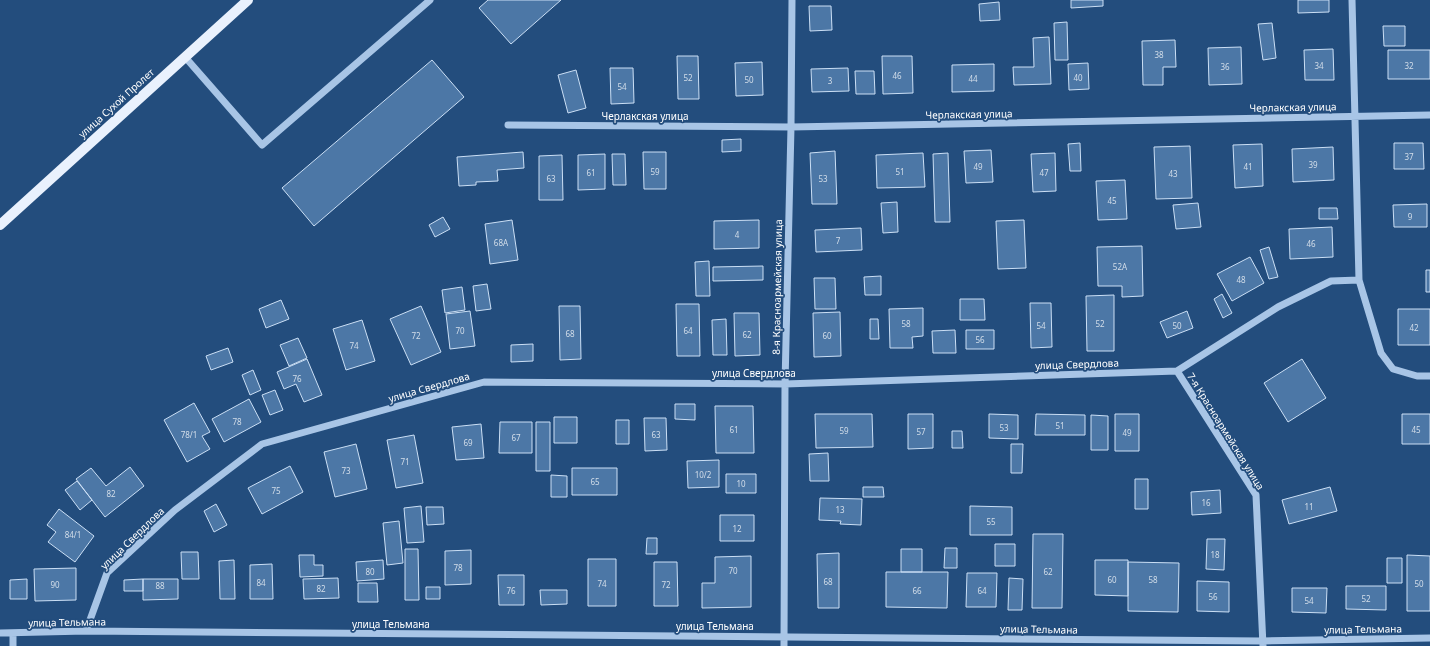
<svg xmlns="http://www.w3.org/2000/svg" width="1430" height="646" font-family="'Noto Sans',sans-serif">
  <rect width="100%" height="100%" fill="#234d7d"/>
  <path fill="#4c77a6" stroke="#cbdff5" d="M488 0H561L511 44 479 8Z
    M1071 0H1103V6L1071 8Z
    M1298 0H1329V12L1298 13Z
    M999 2 1000 20 980 21 979 4Z
    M809 6H831L832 30 810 31Z
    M1067 22 1068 60H1055L1054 23Z
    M1272 23 1276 58 1263 60 1258 24Z
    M1383 26H1405V46H1384Z
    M1049 37 1051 84 1014 85 1013 67H1034L1033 38Z
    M1175 40 1176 67H1163V85H1143L1142 41Z
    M1241 47 1242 84 1209 85 1208 48Z
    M1333 49 1334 80H1305L1304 50Z
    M1388 50H1430V79H1388Z
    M677 56H698L699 99H678Z
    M882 56H912L913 93 883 94Z
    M432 60 464 97 314 226 282 188Z
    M762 62 763 95 736 96 735 63Z
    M1088 63 1089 89 1069 90 1068 64Z
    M994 64V91L952 92V65Z
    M610 68H633L634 103 611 104Z
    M848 68 849 91 812 92 811 69Z
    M576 70 586 108 568 113 558 75Z
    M855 71H874L875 94H856Z
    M741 139V151L722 152V140Z
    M1080 143 1081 171H1070L1068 144Z
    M1394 143H1423L1424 169H1394Z
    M1262 144 1263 186 1235 188 1233 145Z
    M1190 146 1192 198 1156 199 1154 147Z
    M1333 147 1334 180 1293 182 1292 149Z
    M991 150 993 182 966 183 964 151Z
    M835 151 837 204H812L810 153Z
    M523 152 524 168 497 170 498 181 476 182V185L459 186 457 157Z
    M643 152H666V189H644Z
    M923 153 925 187 877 188 876 155Z
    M948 153 950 222H935L933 154Z
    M1055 153 1056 191 1033 192 1031 154Z
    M605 154V189L578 190V155Z
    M612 154H625L626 185H613Z
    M562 155 563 200H539V156Z
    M1125 180 1127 219 1098 220 1096 181Z
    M897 202 898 232 883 233 881 203Z
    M1198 203 1201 227 1176 229 1173 205Z
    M1427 204V227H1394L1393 205Z
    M1319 208H1337L1338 219H1319Z
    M443 217 450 229 435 237 429 225Z
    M512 220 518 260 490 264 485 224Z
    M759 220V248L714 249V221Z
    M1024 220 1026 268 998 269 996 221Z
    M1332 227 1333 257 1290 259 1289 229Z
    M861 228 862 250 816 252 815 230Z
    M1142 246 1143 296 1122 297V286H1098L1097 247Z
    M1269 247 1278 277 1269 279 1260 250Z
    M1250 257 1264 283 1232 301 1217 274Z
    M709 261 710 296H696L695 262Z
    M763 266V280L713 281V267Z
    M1426 270H1430V292H1426Z
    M881 276V295H865L864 277Z
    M814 278H835L836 309H815Z
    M487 284 491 309 476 311 473 286Z
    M462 287 465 310 445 313 442 290Z
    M1222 294 1232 313 1223 318 1214 299Z
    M1114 295V351H1087L1086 296Z
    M960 299H984L985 320H960Z
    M281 300 289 319 266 328 259 309Z
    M1030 303H1051L1052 347 1031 348Z
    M676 304H699L700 356H677Z
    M421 306 441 352 411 365 390 319Z
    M559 306H580L581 359 560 360Z
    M923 308V336L912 337 913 348H890L889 309Z
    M1398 309H1430V345H1398Z
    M470 311 475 346 450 349 446 314Z
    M1187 311 1193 328 1167 338 1160 322Z
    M840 312 841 356 814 357 813 313Z
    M734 313H759L760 355 735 356Z
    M726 319 727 355H713L712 320Z
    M870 319H878L879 339H870Z
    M362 320 375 361 346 370 333 329Z
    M955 330 956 353H933L932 331Z
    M966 330H994V349H966Z
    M298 338 307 358 289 366 280 345Z
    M533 344V361L511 362V345Z
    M228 348 233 362 211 370 206 356Z
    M307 359 322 395 304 402 296 384 284 389 277 372Z
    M1302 359 1326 398 1288 422 1264 383Z
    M253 370 261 390 250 395 242 375Z
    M275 390 283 410 270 415 262 395Z
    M249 399 261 422 224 442 212 419Z
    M194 403 210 432 202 436 210 449 187 462 164 420Z
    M675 404H695V420L675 419Z
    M715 406H753L754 453H716Z
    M815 414H872L873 447 816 448Z
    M908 414H933V448L908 449Z
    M989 414 1018 415V439L989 438Z
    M1036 414 1085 415V435H1035Z
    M1115 414H1139V451H1115Z
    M1402 414H1430V444H1402Z
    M1091 415 1108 416V450H1091Z
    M554 417H577V443H554Z
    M644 418H666L667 450 645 451Z
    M616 420H629V444H616Z
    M500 422H532V453H499Z
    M536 422H550V471H536Z
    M481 424 484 458 456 460 452 427Z
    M952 431H962L963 448H952Z
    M414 435 423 483 396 488 387 440Z
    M356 444 367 489 335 497 324 452Z
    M1011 444H1023L1022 473H1011Z
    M828 453 829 481H810L809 454Z
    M719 460V487L688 488 687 461Z
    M290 466 303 492 262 514 248 488Z
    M130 467 144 486 105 517 76 479 91 468 106 486Z
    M572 468H617V495H572Z
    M726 474H756V493H726Z
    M551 475 567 476V497H551Z
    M1135 479H1148V509H1135Z
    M77 481 92 500 80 510 65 490Z
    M863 487H883L884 497H863Z
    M1330 487 1337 511 1289 524 1282 500Z
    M1220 490 1221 513 1192 515 1191 492Z
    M820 498 862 499 861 525 840 524 841 521 819 520Z
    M216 504 227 525 214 532 204 511Z
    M421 506 424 542 407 543 404 508Z
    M970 506 1012 507V535H970Z
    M426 507H443L444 524 427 525Z
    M59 509 94 536 75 562 48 542 56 532 47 525Z
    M720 515H754V541H720Z
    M399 521 403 563 387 565 383 523Z
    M1033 534H1063L1062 608H1032Z
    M647 538H657V554H646Z
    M1207 539H1225L1224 570 1206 569Z
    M995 544H1015V566H995Z
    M945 548H957V568H944Z
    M405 549H418L419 600H405Z
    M901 549H922V572H901Z
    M471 550V584L445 585V551Z
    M181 552H198L199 579H182Z
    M839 553V608H818L817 554Z
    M299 555H314V565H323V576L300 577Z
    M1407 555 1430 556V611H1407Z
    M751 556V607L702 608V583H715V557Z
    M1387 558H1402V583H1387Z
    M588 559H616V606H588Z
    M234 560 235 599H220L219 561Z
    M383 560 384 579 357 581 356 562Z
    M1095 560H1128V596L1095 595Z
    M654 562H677L678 606H654Z
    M1128 562 1179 563 1178 612 1128 611Z
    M272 564 273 599H250V565Z
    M76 568V600L35 601 34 569Z
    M886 572H948L947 608 886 607Z
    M967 573H997L996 607H966Z
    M498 575H524V605H499Z
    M338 578 339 598 304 599 303 579Z
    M1009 578 1023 579 1022 610H1008Z
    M27 579V599H10V580Z
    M143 579V591H124V580Z
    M143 579H178V599L143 600Z
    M1197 581 1229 582V612L1197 611Z
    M358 583H377L378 602H358Z
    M1346 586H1386V610L1346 609Z
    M426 587H440V599H426Z
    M1292 588H1327L1326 613 1292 612Z
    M540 590H567V604L541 605Z"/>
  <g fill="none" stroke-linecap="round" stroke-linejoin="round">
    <path stroke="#a8c5e6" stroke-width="7" d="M1352 0 1359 280
      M185 57 262 145 430 0
      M508 125 791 127 1430 115
      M1177 371 1256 495 1263 646
      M86 631 107 573 175 510 262 444 484 382 785 384 1177 371 1278 307 1331 281 1359 280 1381 353 1393 369 1417 376H1430
      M0 633 86 631 1263 641 1430 638
      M13 646V634
      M784 646 785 384 791 127 792 0"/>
    <path stroke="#e9f1fd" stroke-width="10" d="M0 225 248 0"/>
  </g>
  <g text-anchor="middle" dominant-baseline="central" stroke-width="3.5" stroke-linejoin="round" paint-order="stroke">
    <g font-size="8" fill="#d2dde9">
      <text x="1159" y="54">38</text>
      <text x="1319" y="65">34</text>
      <text x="1409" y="65">32</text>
      <text x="1225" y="66">36</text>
      <text x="897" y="75">46</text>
      <text x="688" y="77">52</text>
      <text x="1078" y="77">40</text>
      <text x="973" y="78">44</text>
      <text x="749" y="79">50</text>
      <text x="830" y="80">3</text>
      <text x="622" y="86">54</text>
      <text x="1409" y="156">37</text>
      <text x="1313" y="164">39</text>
      <text x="978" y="166">49</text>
      <text x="1248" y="166">41</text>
      <text x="655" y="171">59</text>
      <text x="900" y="171">51</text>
      <text x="591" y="172">61</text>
      <text x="1044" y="172">47</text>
      <text x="1173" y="173">43</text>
      <text x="551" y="178">63</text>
      <text x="823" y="178">53</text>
      <text x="1112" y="200">45</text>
      <text x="1410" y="216">9</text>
      <text x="737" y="234">4</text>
      <text x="838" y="240">7</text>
      <text x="501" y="242">68А</text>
      <text x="1311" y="243">46</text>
      <text x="1120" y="266">52А</text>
      <text x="1241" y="279">48</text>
      <text x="906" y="323">58</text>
      <text x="1100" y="323">52</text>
      <text x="1041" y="325">54</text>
      <text x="1177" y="325">50</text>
      <text x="1414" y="327">42</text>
      <text x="460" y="330">70</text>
      <text x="688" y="330">64</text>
      <text x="570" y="333">68</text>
      <text x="747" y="334">62</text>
      <text x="416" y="335">72</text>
      <text x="827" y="335">60</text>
      <text x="980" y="339">56</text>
      <text x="354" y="345">74</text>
      <text x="297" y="378">76</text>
      <text x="237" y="421">78</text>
      <text x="1060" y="425">51</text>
      <text x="1004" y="427">53</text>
      <text x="734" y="429">61</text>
      <text x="1416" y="429">45</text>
      <text x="844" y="430">59</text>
      <text x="921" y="431">57</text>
      <text x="1127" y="432">49</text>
      <text x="189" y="434">78/1</text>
      <text x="656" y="434">63</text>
      <text x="516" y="437">67</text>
      <text x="468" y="442">69</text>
      <text x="405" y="461">71</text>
      <text x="346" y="470">73</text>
      <text x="703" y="474">10/2</text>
      <text x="595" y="481">65</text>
      <text x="741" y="483">10</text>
      <text x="276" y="490">75</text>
      <text x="111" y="493">82</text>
      <text x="1206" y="502">16</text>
      <text x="1309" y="506">11</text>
      <text x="840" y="509">13</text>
      <text x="991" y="521">55</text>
      <text x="737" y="528">12</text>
      <text x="73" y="534">84/1</text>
      <text x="1215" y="554">18</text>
      <text x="458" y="567">78</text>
      <text x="733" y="570">70</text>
      <text x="370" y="571">80</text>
      <text x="1048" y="571">62</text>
      <text x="1112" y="579">60</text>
      <text x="1153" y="579">58</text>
      <text x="828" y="581">68</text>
      <text x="261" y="582">84</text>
      <text x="602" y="583">74</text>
      <text x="1419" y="583">50</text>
      <text x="55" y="584">90</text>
      <text x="666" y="584">72</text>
      <text x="160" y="585">88</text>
      <text x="321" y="588">82</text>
      <text x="511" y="590">76</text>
      <text x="917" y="590">66</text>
      <text x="982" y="590">64</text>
      <text x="1213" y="596">56</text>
      <text x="1366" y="598">52</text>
      <text x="1309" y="600">54</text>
    </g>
    <g font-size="10" fill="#fff" stroke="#234d7d">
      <text transform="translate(116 103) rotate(-42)">улица Сухой Пролет</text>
      <text transform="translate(1293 107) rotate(-1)">Черлакская улица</text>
      <text transform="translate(969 114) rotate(-1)">Черлакская улица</text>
      <text x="645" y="116">Черлакская улица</text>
      <text transform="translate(777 287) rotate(-89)">8-я Красноармейская улица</text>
      <text transform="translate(1077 364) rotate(-2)">улица Свердлова</text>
      <text x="754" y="373">улица Свердлова</text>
      <text transform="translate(429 387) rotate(-16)">улица Свердлова</text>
      <text transform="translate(1226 431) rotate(58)">7-я Красноармейская улица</text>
      <text transform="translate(132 538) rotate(-44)">улица Свердлова</text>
      <text transform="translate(67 622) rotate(-1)">улица Тельмана</text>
      <text x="391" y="624">улица Тельмана</text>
      <text x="715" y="626">улица Тельмана</text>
      <text transform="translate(1039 629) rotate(1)">улица Тельмана</text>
      <text transform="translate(1363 629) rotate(-1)">улица Тельмана</text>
    </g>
  </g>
</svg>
